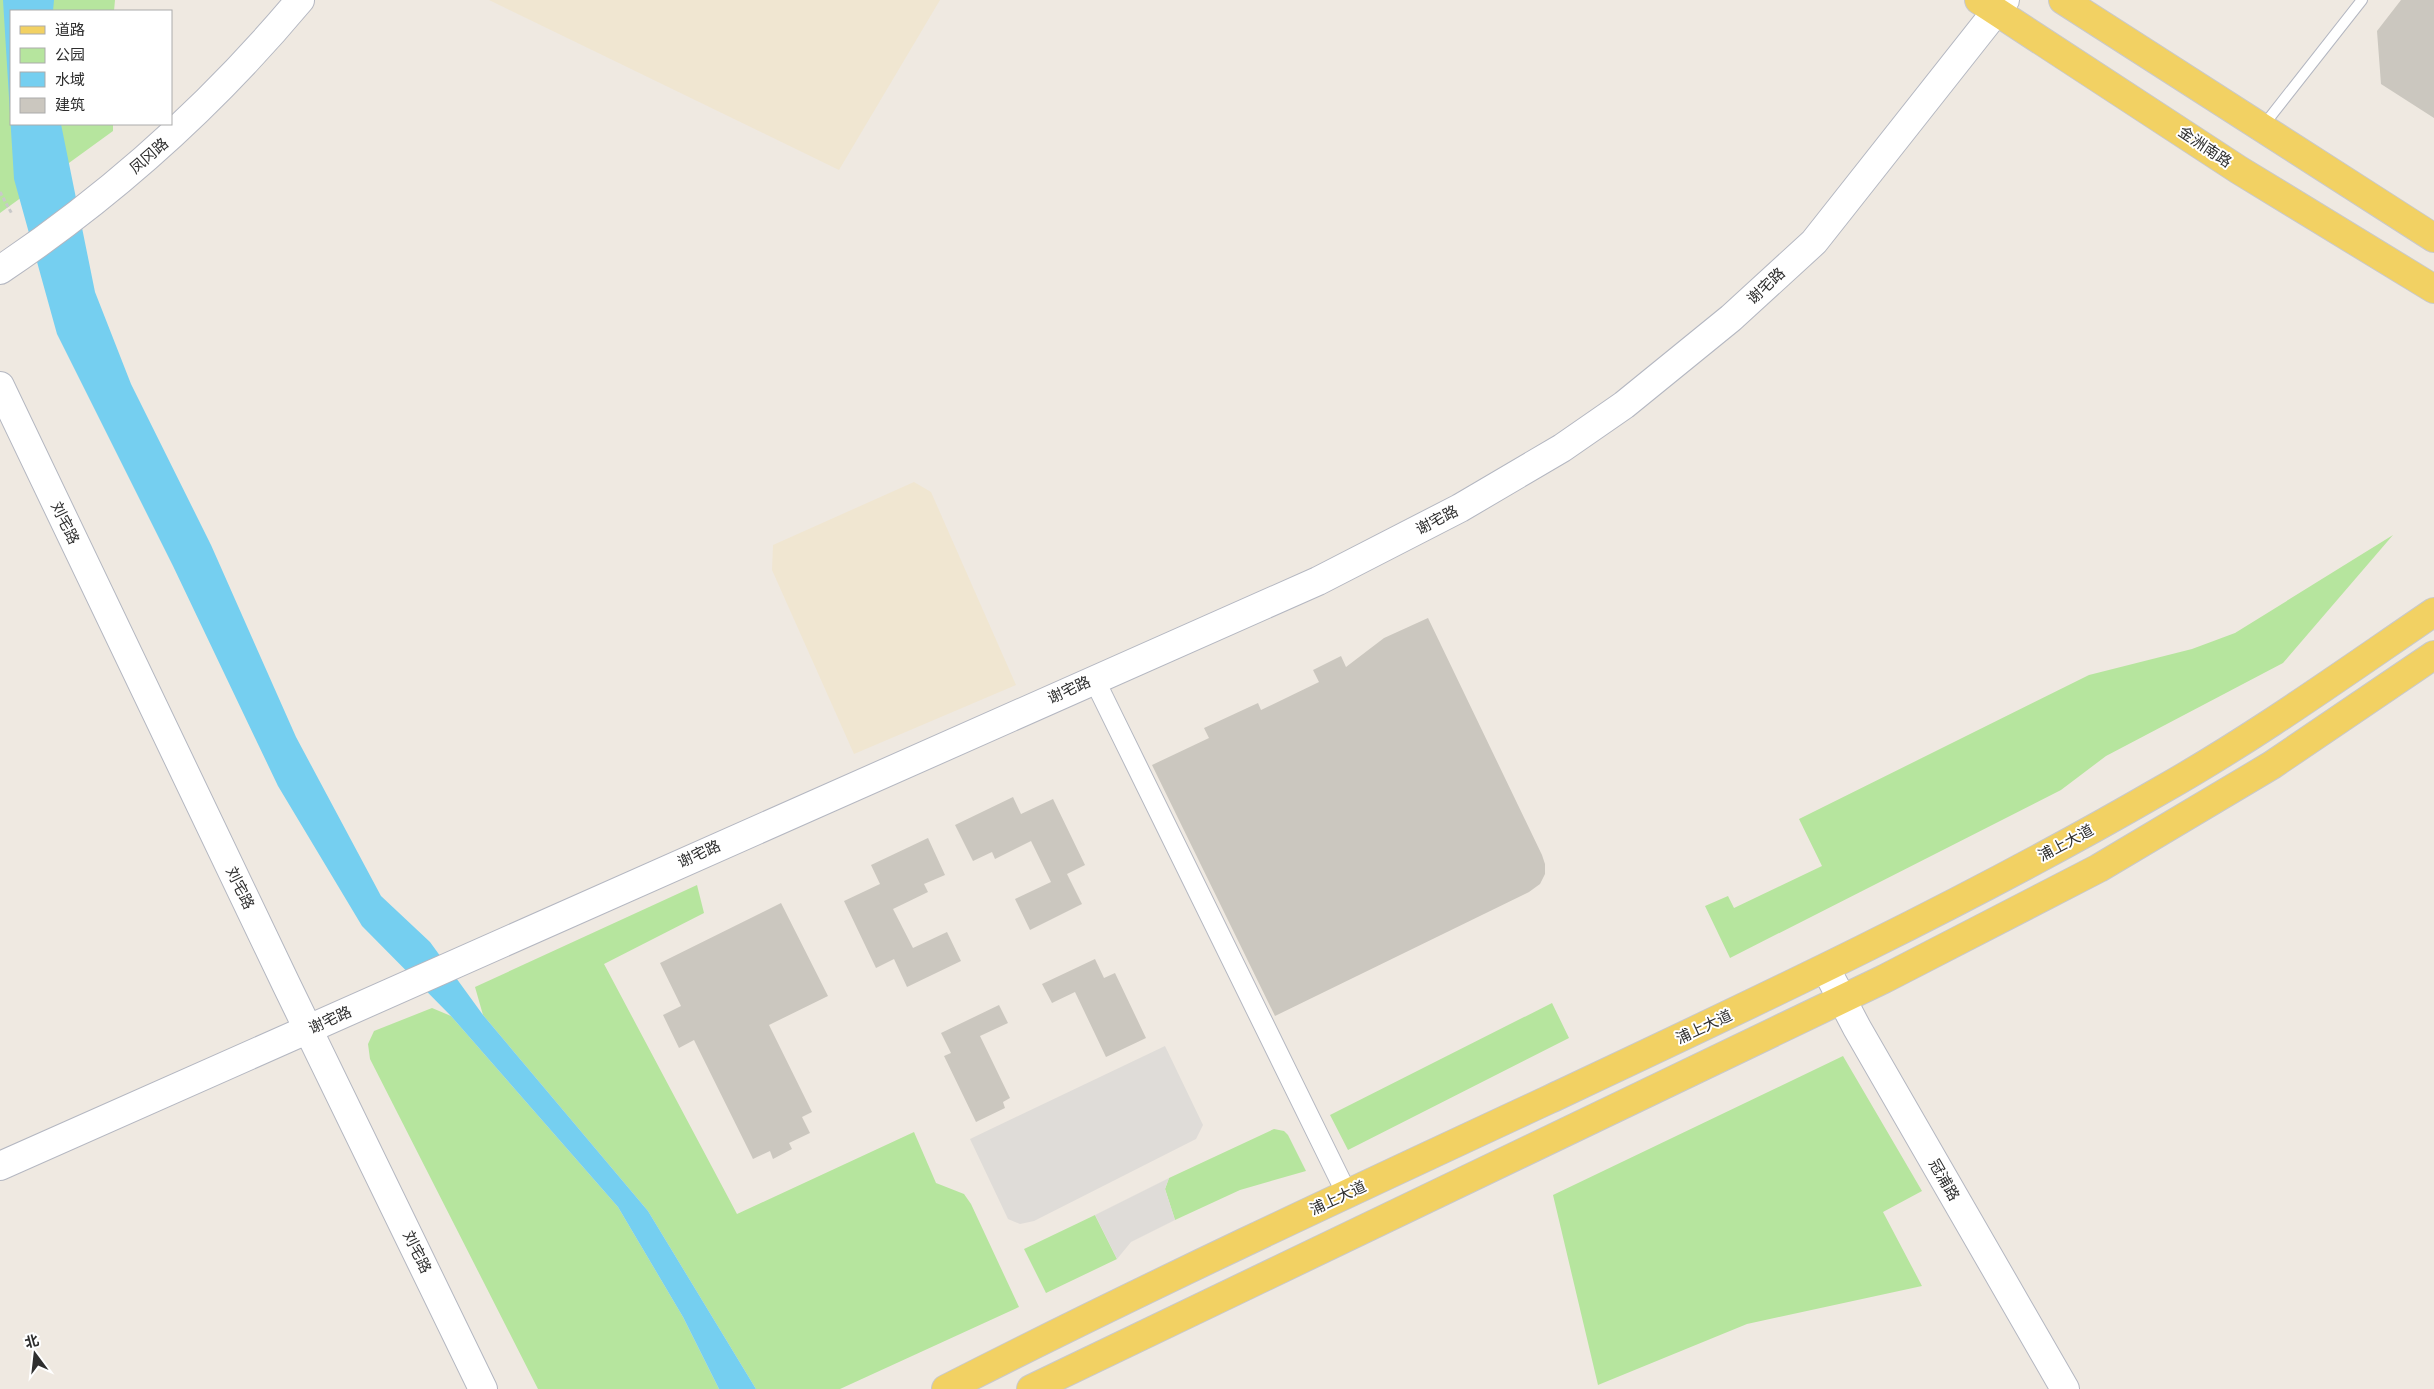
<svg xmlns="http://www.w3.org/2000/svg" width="2434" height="1389" font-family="'DejaVu Sans','Noto Sans SC',sans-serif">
  <rect width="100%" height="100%" fill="#efe9e1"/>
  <path fill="#f0e6d1" d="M489 0H940L839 170Z
    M914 482 931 492 1016 685 854 754 772 570 773 545Z"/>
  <path fill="#b6e59e" d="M0 0H115L114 11H11V124H113V131L0 213Z
    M2393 535 2283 663 2106 756 2061 790 1730 958 1705 906 1728 896 1734 908 1822 866 1799 819 2089 675 2192 649 2235 633Z
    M697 885 704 913 604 964 737 1214 914 1132 936 1183 964 1194 971 1204 1019 1307 840 1389H756L648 1211 483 1015 475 987Z
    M1552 1003 1569 1038 1348 1150 1330 1115Z
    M432 1008 451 1016 618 1207 683 1317 719 1389H538L370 1059 368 1044 374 1031Z
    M1843 1056 1922 1191 1883 1212 1922 1286 1747 1324 1598 1385 1553 1195Z
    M1274 1129 1284 1131 1288 1135 1306 1171 1240 1190 1175 1220 1165 1189 1169 1178Z
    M1095 1215 1117 1259 1046 1293 1024 1249Z"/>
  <path fill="#dfdcd8" d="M1165 1046 1203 1125 1196 1139 1034 1221 1020 1224 1008 1219 970 1139Z
    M1169 1178 1165 1189 1175 1220 1131 1242 1117 1259 1095 1215Z"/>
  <path fill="#75cff0" d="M3 0H54L53 11H11V124H61L95 292 131 384 211 545 296 737 381 896 430 942 483 1015 648 1211 756 1389H719L683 1317 618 1207 451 1016 362 926 278 786 173 566 57 334 14 179Z"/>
  <path fill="#cbc7bf" d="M2401 0H2434V118L2381 84 2377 31Z
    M1428 618 1542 855 1545 864V874L1540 884 1529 892 1275 1016 1152 765 1209 738 1204 728 1258 703 1261 710 1319 682 1313 670 1341 656 1346 667 1384 638Z
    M1013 797 1021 814 1053 799 1085 865 1067 874 1082 904 1030 930 1015 899 1051 882 1031 841 995 859 992 852 973 861 955 825Z
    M928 838 945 875 924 884 928 892 893 909 913 948 947 932 961 961 907 987 894 959 876 968 844 901 880 884 871 865Z
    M781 903 828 996 769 1025 812 1112 802 1117 810 1133 789 1143 792 1149 773 1159 770 1151 753 1159 694 1040 679 1048 663 1015 681 1006 660 963Z
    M1095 959 1104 978 1115 973 1146 1038 1106 1057 1075 992 1052 1003 1042 984Z
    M999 1005 1008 1023 980 1036 1010 1098 1003 1102 1005 1108 976 1122 944 1056 951 1053 941 1033Z"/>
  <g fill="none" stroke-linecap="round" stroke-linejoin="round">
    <defs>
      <path id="lane" d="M2263 126 2362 0"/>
      <path id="street" d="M1094 679 1347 1194"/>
      <path id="secondary" d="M0 270C113 194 213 104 300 0
        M0 386 287 986 483 1389
        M1826 969 1857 1028 2065 1389
        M0 1166 1318 581 1460 508 1562 448 1624 405 1731 318 1814 242 2005 0"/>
      <path id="primary" d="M1979 0 2239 170 2434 289
        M2063 0 2434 238
        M946 1389C1144 1288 1346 1194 1548 1100 1754 1003 1961 906 2158 792 2254 738 2343 674 2434 612
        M1031 1389 1884 979 2099 868 2272 765 2434 655"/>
    </defs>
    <use href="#lane" stroke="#b4b7c1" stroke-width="12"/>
    <use href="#street" stroke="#b4b7c1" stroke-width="22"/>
    <use href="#secondary" stroke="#b4b7c1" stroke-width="30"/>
    <use href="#primary" stroke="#c9c9c9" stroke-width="30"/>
    <path stroke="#c9c9c9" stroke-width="3" stroke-dasharray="4 2.5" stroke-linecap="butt" d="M0 192 12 214"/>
    <use href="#lane" stroke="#fff" stroke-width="10"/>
    <use href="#street" stroke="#fff" stroke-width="20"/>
    <use href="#secondary" stroke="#fff" stroke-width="28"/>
    <use href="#primary" stroke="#f2d163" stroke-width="28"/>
  </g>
  <g text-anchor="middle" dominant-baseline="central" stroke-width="4" stroke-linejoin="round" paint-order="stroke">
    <g font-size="15" fill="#2e2e2e" stroke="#fff">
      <text transform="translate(2205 147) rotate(34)">金洲南路</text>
      <text transform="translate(149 156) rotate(-41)">凤冈路</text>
      <text transform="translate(1766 286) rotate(-43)">谢宅路</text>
      <text transform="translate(1437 520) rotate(-27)">谢宅路</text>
      <text transform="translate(65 523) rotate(64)">刘宅路</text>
      <text transform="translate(1069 690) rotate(-24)">谢宅路</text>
      <text transform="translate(2066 843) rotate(-28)">浦上大道</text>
      <text transform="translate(699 854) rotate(-24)">谢宅路</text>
      <text transform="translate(240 888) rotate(64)">刘宅路</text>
      <text transform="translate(330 1020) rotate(-24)">谢宅路</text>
      <text transform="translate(1704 1027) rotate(-25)">浦上大道</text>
      <text transform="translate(1944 1180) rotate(60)">冠浦路</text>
      <text transform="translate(1338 1198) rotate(-25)">浦上大道</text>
      <text transform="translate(417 1252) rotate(64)">刘宅路</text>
    </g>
  </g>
  <rect x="10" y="10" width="162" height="115" fill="#ffffff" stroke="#ababab"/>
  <rect x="20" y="26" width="25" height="8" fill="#f2d163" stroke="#ababab"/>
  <text x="55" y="35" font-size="15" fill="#2e2e2e">道路</text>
  <rect x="20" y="48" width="25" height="15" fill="#b6e59e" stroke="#ababab"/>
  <text x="55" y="60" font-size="15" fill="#2e2e2e">公园</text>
  <rect x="20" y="72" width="25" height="15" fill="#75cff0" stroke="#ababab"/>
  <text x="55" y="85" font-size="15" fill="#2e2e2e">水域</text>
  <rect x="20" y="98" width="25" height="15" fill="#cbc7bf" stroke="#ababab"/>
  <text x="55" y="110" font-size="15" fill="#2e2e2e">建筑</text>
  <g transform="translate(35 1354) rotate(345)" stroke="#ffffff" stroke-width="4" paint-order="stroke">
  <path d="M0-4L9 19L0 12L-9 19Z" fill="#2e2e2e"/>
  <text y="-8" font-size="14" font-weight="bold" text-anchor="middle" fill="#2e2e2e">北</text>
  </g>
</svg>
